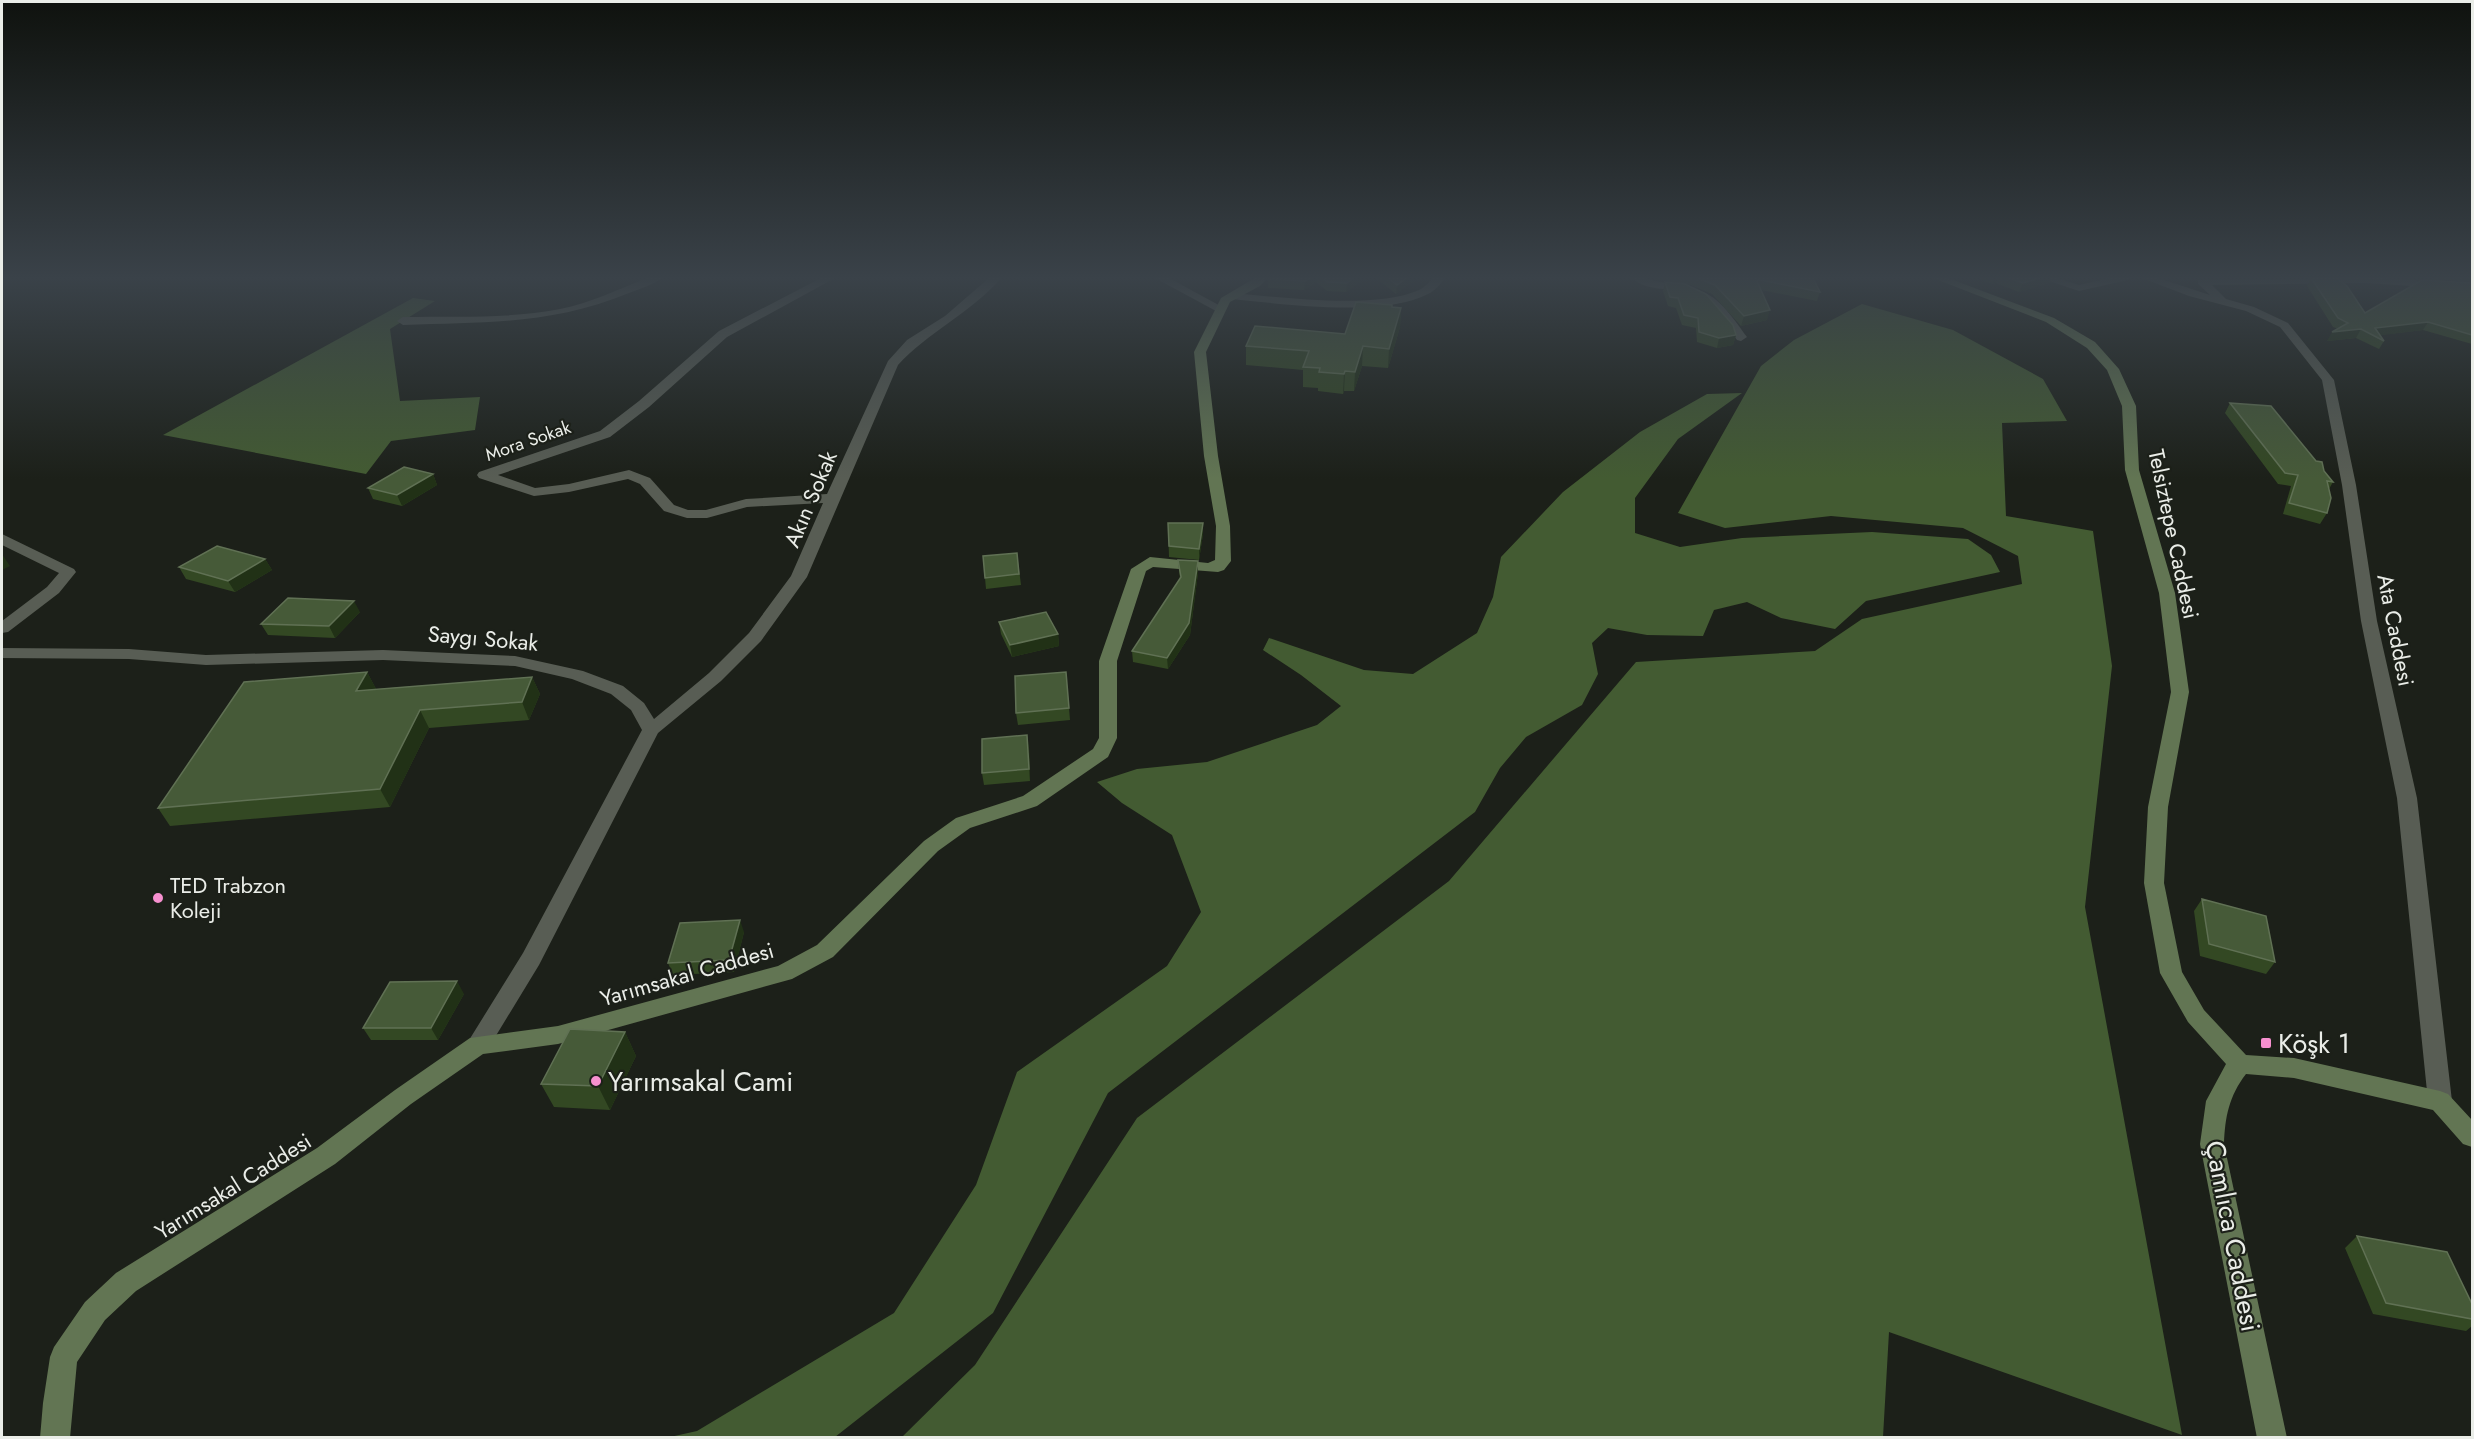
<svg xmlns="http://www.w3.org/2000/svg" width="2474" height="1439" font-family="Jost,sans-serif">
  <rect width="100%" height="100%" fill="#1c2019"/>
  <path fill="#435b32" d="M413 298 435 301 390 329 400 401 480 397 475 430 391 441 366 474 163 435Z
    M1862 304 1953 330 2043 379 2067 421 2002 423 2006 516 2093 531 2112 666 2085 907 2182 1435 1889 1332 1883 1437H902L975 1365 1137 1118 1449 881 1636 662 1815 651 1862 619 2022 584 2018 556 1963 528 1831 516 1725 528 1678 513 1761 366 1794 340Z
    M1742 393 1678 439 1635 498V533L1680 547 1742 538 1872 532 1968 539 1991 555 2000 572 1866 601 1835 629 1781 618 1747 602 1714 610 1703 636 1647 635 1608 628 1592 643 1598 674 1582 705 1526 737 1500 768 1475 812 1108 1093 993 1313 835 1437H670L697 1431 894 1313 976 1185 1017 1072 1167 966 1201 912 1172 835 1122 803 1097 782 1137 769 1207 762 1317 725 1341 706 1301 675 1263 650 1269 638 1364 670 1413 674 1477 633 1493 597 1501 557 1563 492 1640 432 1707 394Z"/>
  <g fill="none" stroke-linecap="round" stroke-linejoin="round">
    <path fill="#585d54" fill-rule="evenodd" d="M647 278H662C653 285 639 289 629 293 551 325 485 322 403 325L397 321 403 317C455 316 509 319 560 309 590 303 619 289 647 278Z
      M821 278H835L727 337 649 407 610 437 498 475 535 488 569 484 629 470 650 478 674 505 688 510H706L746 499 827 494 888 361 907 340 945 316 989 278H1001C971 313 928 332 898 365L807 577 761 641 721 681 658 733 539 965 486 1052 478 1055 470 1052 466 1045 523 953 642 730 631 710 611 694 572 679 515 666 383 660 206 665 129 659 2 658V648L129 649 206 655 383 650 515 656 583 671 623 686 644 703 654 719 709 673 749 633 791 576 823 503 747 507 707 518H687L664 511 640 484 628 479 569 492 534 496 479 478 477 475 479 472 600 431 639 401 719 331Z
      M1155 278H1169L1226 309 1220 312 1216 311Z
      M1433 278H1445C1440 284 1435 291 1428 294 1382 318 1284 304 1232 299L1226 296 1232 293C1282 297 1374 310 1419 290 1425 287 1429 282 1433 278Z
      M1632 278C1643 277 1650 280 1660 282 1711 289 1717 295 1747 337L1741 341 1737 340C1724 322 1711 302 1691 294 1672 286 1648 293 1632 278Z
      M2040 278H2057L2079 285 2110 278H2130L2128 280 2079 291Z
      M2142 278H2158L2210 295 2198 284V280L2382 278 2472 284V290L2366 283 2212 285 2226 299 2254 307 2288 323 2334 380 2356 485 2377 621 2417 798 2452 1101 2448 1108 2440 1111 2432 1108 2428 1101 2397 798 2361 621 2342 485 2322 380 2280 327 2246 311 2189 296Z
      M2 534 74 569 76 572 59 593 8 632 2 633V621L47 587 59 573 2 545Z"/>
    <path fill="#627553" fill-rule="evenodd" d="M1255 278H1267L1260 286 1230 302 1206 352 1218 456 1230 526 1231 561 1224 570 1218 572 1153 567 1146 571 1117 661V738L1108 757 1037 806 970 828 938 851 833 957 792 979 558 1044 483 1054 411 1104 335 1164 136 1291 105 1320 77 1362 70 1438H40L43 1403 50 1357 54 1347 85 1302 116 1273 317 1148 395 1090 470 1038 558 1026 778 966 817 945 924 841 956 818 1023 796 1093 749 1099 738V661L1131 569 1150 557 1208 563 1215 560 1216 526 1204 456 1194 352 1221 298Z
      M1933 278H1948L2054 318 2095 342 2119 369 2136 406 2139 470 2175 593 2189 692 2168 807 2164 883 2182 972 2204 1010 2246 1055 2294 1058 2440 1091 2448 1094 2472 1120V1147L2463 1144 2433 1110 2294 1078 2246 1074C2229 1096 2225 1117 2224 1144L2287 1438H2257L2200 1144 2206 1101 2226 1064 2188 1022 2160 973 2144 883 2148 807 2171 692 2159 593 2125 470 2122 406 2107 370 2087 348 2046 322Z"/>
  </g>
  <path fill="#334823" d="M1271 278H1365L1346 292 1327 291 1316 282 1304 290 1268 288V279Z
    M1376 278H1415L1414 280 1396 294Z
    M1656 278H1825L1814 280 1820 292 1817 301 1761 290 1767 320 1741 326 1712 294 1691 285 1657 279Z
    M1977 278H2051L2049 283 2019 292 1996 283 1992 284Z
    M2311 278 2365 313 2472 283V282L2433 279 2434 278H2472V344L2423 330 2380 335 2384 341 2379 349 2356 338 2327 341 2338 329 2333 327 2307 286Z
    M1665 282 1736 335 1733 345 1717 348 1697 342 1696 328 1682 325 1676 308 1668 306 1663 291Z
    M1392 307 1401 308 1400 327 1388 368 1362 366 1354 391H1344L1343 394 1318 391V388L1303 387V370L1246 365V346L1345 334Z
    M2230 403 2324 471 2333 482 2329 489 2327 513 2320 524 2283 514 2291 486 2278 484 2225 413Z
    M433 474 437 485 402 506 373 499 368 488Z
    M1168 523H1203V534L1199 560 1169 557Z
    M1017 553 1021 585 986 589 985 578Z
    M265 559 272 570 235 592 186 579 179 567Z
    M1178 560 1198 573 1190 635 1168 669 1133 662 1132 651 1180 579Z
    M360 612 335 638 268 635 261 624Z
    M999 622 1058 634 1059 646 1012 657 1001 634Z
    M367 672 376 689 532 677 540 694 529 720 429 728 390 807 170 826 158 808Z
    M1066 672 1070 720 1018 725 1016 713Z
    M1029 747 1030 781 984 785 982 773Z
    M2202 899 2275 962 2266 974 2200 956 2194 911Z
    M744 932 734 972 673 975 668 963Z
    M464 994 438 1040H371L363 1028Z
    M625 1032 636 1056 610 1110 554 1107 541 1084Z
    M2357 1236 2472 1304V1326L2466 1331 2373 1314 2345 1248Z"/>
  <path fill="#213116" d="M1310 278H1317L1316 282 1304 290 1305 281Z
    M1353 278H1365L1346 292 1347 283Z
    M1406 278H1415L1414 280 1396 294 1397 285Z
    M1808 278H1825L1807 282Z
    M1994 278H1998L1996 283 1992 284Z
    M2040 278H2051L2049 283 2019 292 2023 283Z
    M1401 308 1400 327 1388 368 1389 349Z
    M1770 310 1767 320 1741 326 1744 316Z
    M2428 322 2423 330 2375 336V328Z
    M2361 329 2356 338 2327 341 2332 332Z
    M1736 335 1733 345 1717 348 1719 338Z
    M1363 346 1362 366 1354 391 1355 372Z
    M1345 371 1344 391 1343 394 1344 374Z
    M433 474 437 485 402 506 397 495Z
    M1203 523V534L1199 560V549Z
    M2 554 10 566 2 570Z
    M265 559 272 570 235 592 228 581Z
    M1198 561V573L1190 635 1168 669 1167 658Z
    M354 601 360 612 335 638 329 626Z
    M1058 634 1059 646 1012 657 1010 645Z
    M367 672 376 689 356 691Z
    M532 677 540 694 529 720 522 702Z
    M420 710 429 728 390 807 380 789Z
    M1027 735 1029 747 1030 781 1029 769Z
    M740 920 744 932 734 972 729 960Z
    M457 981 464 994 438 1040 431 1028Z
    M625 1032 636 1056 610 1110 598 1086Z"/>
  <path fill="#465a38" stroke="#607154" stroke-width="1.5" d="M1271 278H1310L1305 281 1268 279Z
    M1323 278H1353L1347 283 1327 282Z
    M1388 278H1406L1397 285Z
    M1697 278H1813L1820 292 1756 279 1770 310 1744 316 1715 285Z
    M2009 278H2040L2023 283Z
    M2311 278H2336L2347 286 2365 313 2422 280 2472 283V335L2428 322 2375 328 2384 341 2361 329 2332 332 2348 323 2338 318Z
    M1665 282 1685 284 1706 294 1733 325 1736 335 1719 338 1699 332 1698 318 1684 315 1678 298 1670 297Z
    M1356 302 1392 305V307L1401 308 1389 349 1363 346 1355 372 1345 371 1344 374 1319 372 1320 368 1303 367 1309 351 1246 346 1255 326 1345 334Z
    M2230 403 2271 406 2316 461 2322 462 2324 471 2333 482 2327 481 2331 498 2327 513 2289 503 2298 475 2285 473Z
    M404 467 433 474 397 495 368 488Z
    M1168 523H1203L1199 549 1169 546Z
    M217 546 265 559 228 581 179 567Z
    M1017 553 1019 574 985 578 983 556Z
    M1178 560 1198 561 1189 623 1167 658 1132 651 1181 577Z
    M288 598 354 601 329 626 261 624Z
    M1046 612 1058 634 1010 645 999 622Z
    M367 672 356 691 532 677 522 702 420 710 380 789 158 808 244 682Z
    M1066 672 1069 708 1016 713 1015 676Z
    M1027 735 1029 769 982 773V739Z
    M2202 899 2266 916 2275 962 2209 944Z
    M740 920 729 960 668 963 680 923Z
    M457 981 431 1028H363L390 982Z
    M570 1029 625 1032 598 1086 541 1084Z
    M2357 1236 2447 1252 2472 1304V1319L2386 1303Z"/>
  <linearGradient id="sky" x2="0" y2="1"><stop stop-color="#0f120e"/><stop offset="0.58" stop-color="#3a4249"/><stop offset="1" stop-color="#3a4249" stop-opacity="0"/></linearGradient>
  <rect width="2474" height="479" fill="url(#sky)"/>
  <g fill="#f690cf" stroke="#1c2019" stroke-width="2">
    <circle cx="158" cy="898" r="6"/>
    <rect x="2260" y="1037" width="12" height="12" rx="3"/>
    <circle cx="596" cy="1081" r="6"/>
  </g>
  <g text-anchor="middle" dominant-baseline="central" stroke-width="4.5" stroke-linejoin="round" paint-order="stroke">
    <g font-size="18" fill="#eaede8" stroke="#1c2019">
      <text transform="translate(528 441) rotate(-19)">Mora Sokak</text>
    </g>
    <g font-size="22" fill="#eaede8" stroke="#1c2019">
      <text transform="translate(810 499) rotate(-67)">Akın Sokak</text>
      <text transform="translate(2174 534) rotate(78)">Telsiztepe Caddesi</text>
      <text transform="translate(2396 630) rotate(79)">Ata Caddesi</text>
      <text transform="translate(483 638) rotate(5)">Saygı Sokak</text>
      <text transform="translate(687 974) rotate(-16)">Yarımsakal Caddesi</text>
      <text transform="translate(233 1186) rotate(-32)">Yarımsakal Caddesi</text>
    </g>
    <g font-size="22" fill="#eaede8" stroke="#1c2019" text-anchor="start">
      <text x="170" y="885">TED Trabzon<tspan x="170" dy="25">Koleji</tspan></text>
    </g>
    <g font-size="27" fill="#eaede8" stroke="#1c2019" text-anchor="start">
      <text x="2278" y="1043">Köşk 1</text>
      <text x="608" y="1081">Yarımsakal Cami</text>
    </g>
    <g font-size="27" fill="#eaede8" stroke="#1c2019">
      <text transform="translate(2233 1236) rotate(79)">Çamlıca Caddesi</text>
    </g>
  </g>
  <rect width="2474" height="1439" fill="none" stroke="#eaede8" stroke-width="6"/>
</svg>
